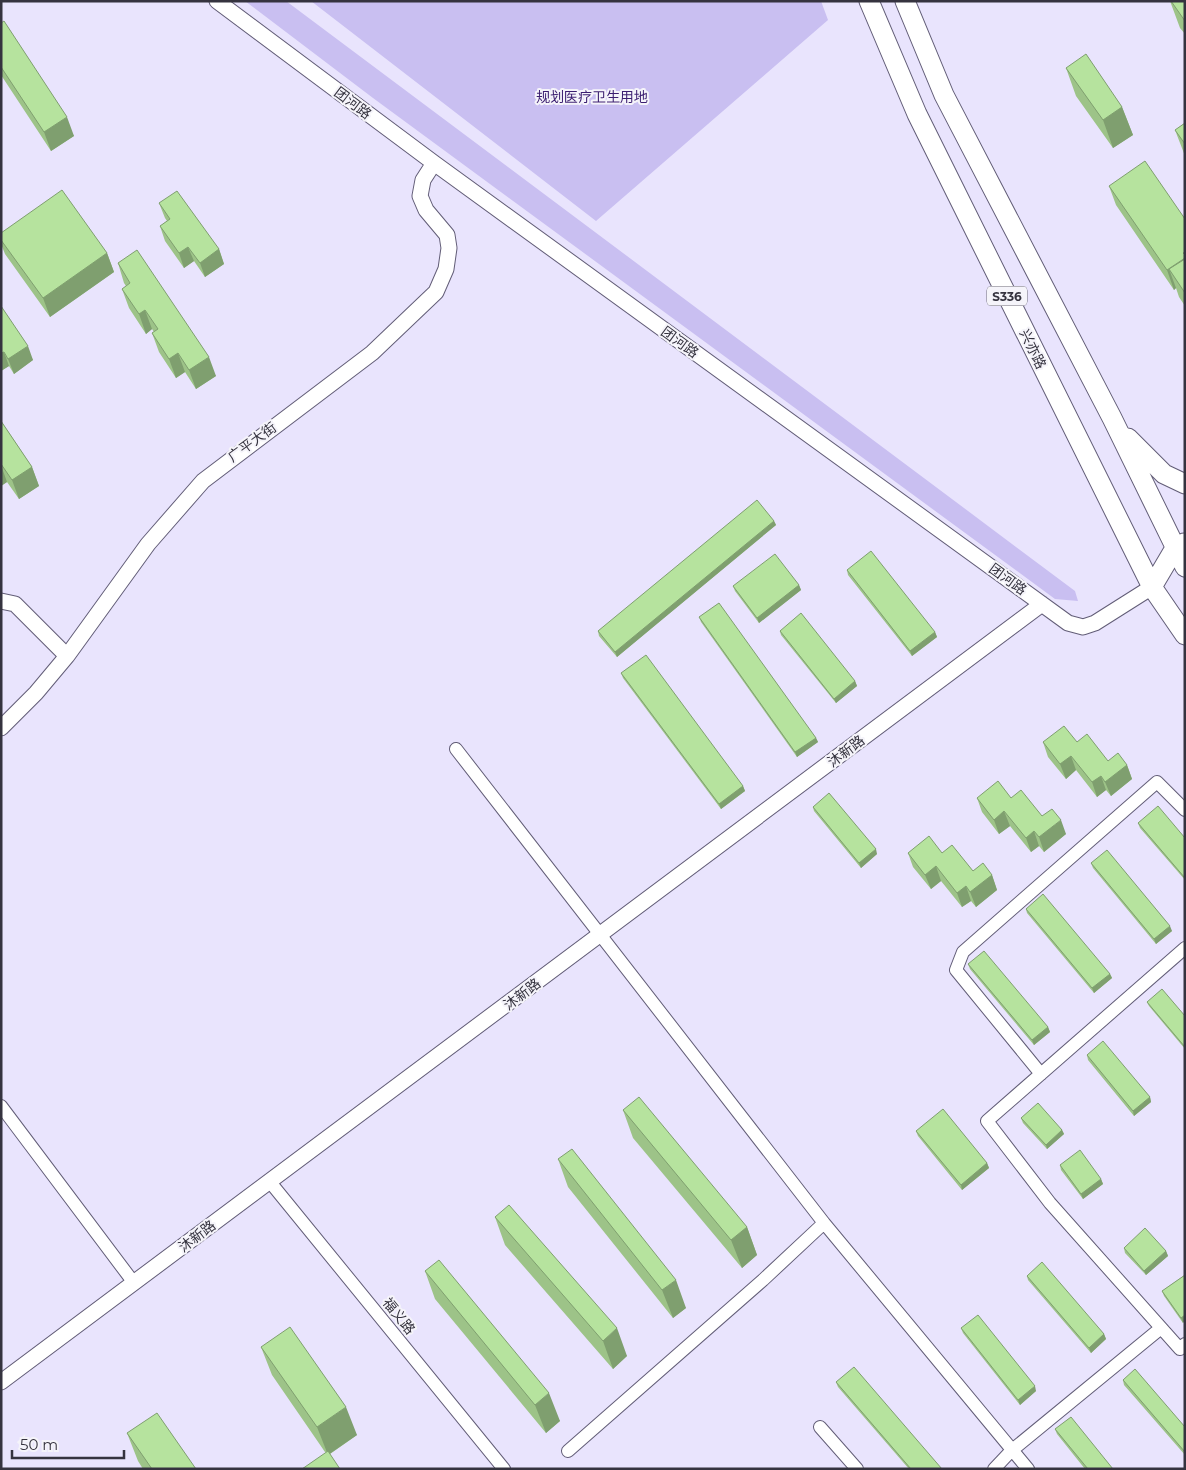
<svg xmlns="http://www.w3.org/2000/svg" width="1186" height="1470" font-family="Montserrat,'Noto Sans SC',sans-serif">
  <rect width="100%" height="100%" fill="#e9e4fd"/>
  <path fill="#c9bff1" d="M245 1H286L1075 591 1078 601 1055 599 373 98Z
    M311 1H821L828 20 596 221Z"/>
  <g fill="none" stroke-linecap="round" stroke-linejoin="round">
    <defs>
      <path id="minor" d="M456 749 824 1223
        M1185 948 987 1121 1050 1203 1180 1349 1185 1344
        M1041 1074 956 970 963 952 1157 782 1185 810
        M1 1106 134 1283
        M270 1182 504 1469
        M820 1427 857 1469
        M568 1451 763 1280 824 1223 1028 1469
        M994 1469 1011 1451 1161 1328"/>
      <path id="tertiary" d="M217 1 434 163 1068 623 1083 627 1095 623 1152 587
        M1 601 15 604 67 656
        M1 728 36 693 67 656 148 544 203 481 372 353 436 292 446 269 449 248 447 235 426 210 420 196 423 180 434 163
        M1 1382 1042 604"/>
      <path id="primary" d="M869 1 917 114 1152 587 1185 635
        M905 1 944 95 1112 418 1185 567
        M1128 438 1164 474 1185 484
        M1152 587 1175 548 1184 543"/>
    </defs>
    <use href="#minor" stroke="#625d77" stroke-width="14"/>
    <use href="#tertiary" stroke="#625d77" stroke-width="17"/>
    <use href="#primary" stroke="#625d77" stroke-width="21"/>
    <use href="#minor" stroke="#fff" stroke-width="12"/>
    <use href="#tertiary" stroke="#fff" stroke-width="15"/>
    <use href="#primary" stroke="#fff" stroke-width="19"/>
  </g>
  <path fill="#9dc388" d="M1170 1H1185V34L1180 28Z
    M1 23 74 136 51 151 1 75Z
    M1066 68 1122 107 1133 135 1113 148 1076 96Z
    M1185 123V156L1175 130Z
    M1109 186 1185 219V306L1179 297 1176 288 1174 290 1116 205Z
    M159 203 219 249 224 264 205 277 194 261 184 268 165 241 160 226 167 221 165 218Z
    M1 233 107 253 114 272 50 317 5 254 1 244Z
    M118 263 216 376 196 389 185 372 176 378 159 352 152 333 154 332 152 329 146 334 129 308 122 289 126 286 124 283Z
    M1 306 33 360 14 374 9 366 1 371Z
    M1 421 32 467 39 486 19 499 7 482 1 486Z
    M774 521 776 525 617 657 599 636 598 631Z
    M847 570 935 632 937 637 912 656 848 575Z
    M799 585 801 590 759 623 735 591 733 586Z
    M699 617 816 738 818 742 797 757 701 622Z
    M780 631 855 681 857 686 836 703 781 635Z
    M621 673 743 786 745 791 721 809 623 678Z
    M1043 742H1077L1108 761 1127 765 1132 779 1111 796 1106 790 1097 797 1076 770 1066 779 1048 757Z
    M977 798H1011L1042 816 1066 834 1044 852 1039 846 1031 852 1010 826 999 834 982 812Z
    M813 807 877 854 861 868 814 811Z
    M1138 823 1185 838V880L1140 828Z
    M908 853H942L973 871 992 875 997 890 976 907 971 901 962 907 941 881 931 889 913 867Z
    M1091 863 1172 931 1156 944 1093 868Z
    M1026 909 1110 974 1112 978 1094 993 1027 913Z
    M968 964 1048 1027 1050 1032 1034 1045 970 969Z
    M1147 1002 1185 1016V1049L1149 1006Z
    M1087 1055 1150 1097 1151 1102 1134 1116 1088 1060Z
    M623 1110 747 1227 757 1255 742 1268 633 1138Z
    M1021 1118 1062 1130 1064 1134 1047 1149 1023 1123Z
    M916 1131 987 1163 989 1168 962 1190 918 1136Z
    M558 1159 686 1308 673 1318 568 1187Z
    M1060 1165 1101 1179 1103 1184 1083 1199 1061 1170Z
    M495 1217 627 1356 613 1369 505 1245Z
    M1124 1248 1166 1251 1168 1256 1146 1275 1125 1253Z
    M425 1271 560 1421 546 1433 435 1299Z
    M1185 1275 1183 1323 1164 1296 1162 1291Z
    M1027 1276 1104 1334 1106 1339 1091 1353 1028 1280Z
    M961 1328 1036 1391 1020 1405 963 1333Z
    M261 1347 357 1435 330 1454 325 1452 272 1375Z
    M1123 1380 1185 1427V1455L1124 1385Z
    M836 1382 942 1469H909L838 1387Z
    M1055 1429 1113 1469H1085L1057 1434Z
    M127 1433 196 1469H143L138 1461Z"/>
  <path fill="#7f9f6f" d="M1122 107 1133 135 1113 148 1103 120Z
    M67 117 74 136 51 151 44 132Z
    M188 247 194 261 184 268 179 253Z
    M219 249 224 264 205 277 200 263Z
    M107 253 114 272 50 317 43 298Z
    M1169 269 1176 288 1174 290 1167 270Z
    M145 310 152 329 146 334 139 314Z
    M28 346 33 360 14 374 8 359Z
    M4 352 9 366 1 371V353Z
    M178 353 185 372 176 378 169 359Z
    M209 357 216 376 196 389 189 370Z
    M1 465 7 482 1 486Z
    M32 467 39 486 19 499 12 480Z
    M774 521 776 525 617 657 615 652Z
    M799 585 801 590 759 623 757 618Z
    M935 632 937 637 912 656 910 651Z
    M855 681 857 686 836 703 834 699Z
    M816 738 818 742 797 757 795 752Z
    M1071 756 1076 770 1066 779 1060 764Z
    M1127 765 1132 779 1111 796 1105 782Z
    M1101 776 1106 790 1097 797 1092 782Z
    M743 786 745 791 721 809 719 804Z
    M1004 811 1010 826 999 834 994 820Z
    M1061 820 1066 834 1044 852 1039 837Z
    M1034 831 1039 846 1031 852 1026 838Z
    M876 849 877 854 861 868 859 863Z
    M936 866 941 881 931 889 925 875Z
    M992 875 997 890 976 907 970 892Z
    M966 886 971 901 962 907 957 893Z
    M1170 926 1172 931 1156 944 1154 939Z
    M1110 974 1112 978 1094 993 1092 988Z
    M1048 1027 1050 1032 1034 1045 1032 1040Z
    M1150 1097 1151 1102 1134 1116 1133 1111Z
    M1062 1130 1064 1134 1047 1149 1046 1145Z
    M987 1163 989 1168 962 1190 961 1185Z
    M1101 1179 1103 1184 1083 1199 1081 1194Z
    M747 1227 757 1255 742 1268 731 1240Z
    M1166 1251 1168 1256 1146 1275 1144 1271Z
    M676 1280 686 1308 673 1318 662 1290Z
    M1185 1315V1321L1183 1323 1181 1318Z
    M617 1328 627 1356 613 1369 603 1341Z
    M1104 1334 1106 1339 1091 1353 1089 1348Z
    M1035 1386 1036 1391 1020 1405 1018 1400Z
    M549 1393 560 1421 546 1433 535 1405Z
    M346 1407 357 1435 328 1455 317 1427Z"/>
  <path fill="#b6e39e" stroke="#7f9f6f" d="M1171 1H1185V21Z
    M4 21 67 117 44 132 1 67V23Z
    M1086 54 1122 107 1103 120 1066 68Z
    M1185 123V144L1175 130Z
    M1145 161 1185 219V252L1183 253 1185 255V258L1167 270 1109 186Z
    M62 190 107 253 43 298 1 240V233Z
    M177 191 219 249 200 263 188 247 179 253 160 226 170 219 159 203Z
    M137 250 209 357 189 370 178 353 169 359 152 333 158 329 145 310 139 314 122 289 130 283 118 263Z
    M1185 259V293L1169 269Z
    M1 306 28 346 8 359 4 352 1 353Z
    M1 421 32 467 12 480 1 464Z
    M757 500 774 521 615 652 598 631Z
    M871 551 935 632 910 651 847 570Z
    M775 554 799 585 757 618 733 586Z
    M719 603 816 738 795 752 699 617Z
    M801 613 855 681 834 699 780 631Z
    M646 655 743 786 719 804 621 673Z
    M1064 726 1077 742 1087 734 1108 761 1118 753 1127 765 1105 782 1101 776 1092 782 1071 756 1060 764 1043 742Z
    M998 781 1011 798 1021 790 1042 816 1052 809 1061 820 1039 837 1034 831 1026 838 1004 811 994 820 977 798Z
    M829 793 876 849 859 863 813 807Z
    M1158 806 1185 838V878L1138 823Z
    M929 836 942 853 952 845 973 871 983 863 992 875 970 892 966 886 957 893 936 866 925 875 908 853Z
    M1107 850 1170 926 1154 939 1091 863Z
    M1043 894 1110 974 1092 988 1026 909Z
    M984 951 1048 1027 1032 1040 968 964Z
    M1162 989 1185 1016V1047L1147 1002Z
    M1103 1041 1150 1097 1133 1111 1087 1055Z
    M639 1097 747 1227 731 1240 623 1110Z
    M1038 1103 1062 1130 1046 1145 1021 1118Z
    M943 1109 987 1163 961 1185 916 1131Z
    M572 1149 676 1280 662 1290 558 1159Z
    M1080 1150 1101 1179 1081 1194 1060 1165Z
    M509 1205 617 1328 603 1341 495 1217Z
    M1145 1228 1166 1251 1144 1271 1124 1248Z
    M439 1260 549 1393 535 1405 425 1271Z
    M1042 1262 1104 1334 1089 1348 1027 1276Z
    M1185 1275V1315L1181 1318 1162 1291Z
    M978 1315 1035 1386 1018 1400 961 1328Z
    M290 1327 346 1407 317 1427 261 1347Z
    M854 1367 942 1469H911L836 1382Z
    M1135 1369 1185 1427V1452L1123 1380Z
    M157 1413 196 1469H152L127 1433Z
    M1071 1417 1113 1469H1088L1055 1429Z
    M328 1451 340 1469H302Z"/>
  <g text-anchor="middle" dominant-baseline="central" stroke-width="4" stroke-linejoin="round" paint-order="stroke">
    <rect fill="#f5f4fa" stroke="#6f6d77" stroke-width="1" x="987" y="286.5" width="40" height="19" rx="4"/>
    <g font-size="12" font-weight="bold" fill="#35333f">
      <text x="1007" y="296">S336</text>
    </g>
    <g font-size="14" fill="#3b1e70" stroke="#f5f4fa">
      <text x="592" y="97">规划医疗卫生用地</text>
    </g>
    <g font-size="14" fill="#35333f" stroke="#f5f4fa">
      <text transform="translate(353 103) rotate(37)">团河路</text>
      <text transform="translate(680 342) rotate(36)">团河路</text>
      <text transform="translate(1033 349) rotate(64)">兴亦路</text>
      <text transform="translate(252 442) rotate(-36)">广平大街</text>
      <text transform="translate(1008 579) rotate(36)">团河路</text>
      <text transform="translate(846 751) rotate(-37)">沐新路</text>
      <text transform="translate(522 994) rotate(-37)">沐新路</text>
      <text transform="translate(197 1236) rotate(-37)">沐新路</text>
      <text transform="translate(399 1316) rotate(51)">福义路</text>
    </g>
  </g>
  <rect width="1186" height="1470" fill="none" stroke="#35333f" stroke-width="5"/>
  <path d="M12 1450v8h112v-8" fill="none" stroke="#35333f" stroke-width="2.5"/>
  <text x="20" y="1450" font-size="15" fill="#35333f" stroke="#f5f4fa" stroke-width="4" paint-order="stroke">50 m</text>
</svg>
